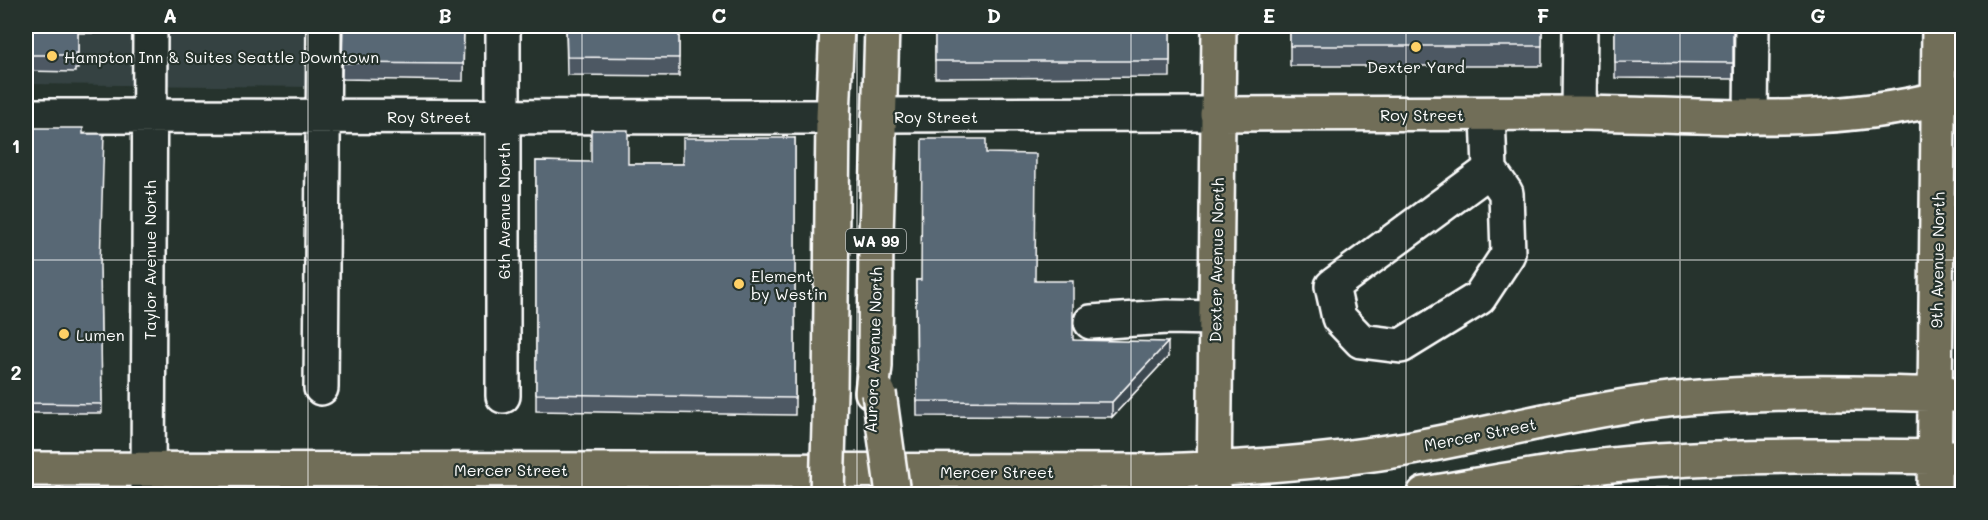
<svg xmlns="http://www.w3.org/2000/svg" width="1988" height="520" font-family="Mali,sans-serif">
  <rect width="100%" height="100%" fill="#26332d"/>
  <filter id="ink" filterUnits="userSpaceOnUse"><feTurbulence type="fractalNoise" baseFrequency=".0167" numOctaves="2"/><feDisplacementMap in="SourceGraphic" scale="12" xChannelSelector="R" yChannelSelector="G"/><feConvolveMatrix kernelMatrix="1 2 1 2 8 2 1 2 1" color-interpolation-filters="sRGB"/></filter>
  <g filter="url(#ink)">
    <path fill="#354342" d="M26 26H320L319 87 26 84Z"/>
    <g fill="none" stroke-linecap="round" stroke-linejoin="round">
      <defs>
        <path id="minor" d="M1579 113 1580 26
          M1488 114 1490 170 1332 286 1339 318 1361 341 1401 346 1479 298 1508 254 1506 193 1490 170
          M879 115 1217 114
          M26 116 833 117
          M1751 117 1752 26
          M1091 322 1167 317 1216 318
          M321 388 324 26
          M503 396V26
          M1569 470V494
          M148 494 150 26"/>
        <path id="major" d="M1217 114C1338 114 1459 113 1580 113 1707 114 1839 130 1962 92
          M26 469 1154 471C1239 468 1322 463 1406 449 1491 434 1574 412 1659 401 1759 389 1862 393 1962 395
          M396 486 460 494
          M1214 494 1219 26
          M1424 494C1501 481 1579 466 1658 461 1759 454 1861 456 1962 457
          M1934 494 1939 26"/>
        <path id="highway" d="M830 391 833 117 837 26
          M872 392 875 366 876 235 882 26"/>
      </defs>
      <use href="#minor" stroke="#fff" stroke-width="38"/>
      <use href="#major" stroke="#fff" stroke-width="38"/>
      <use href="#highway" stroke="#fff" stroke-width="38"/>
      <use href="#minor" stroke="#26332d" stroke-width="33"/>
      <use href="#major" stroke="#716e59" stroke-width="33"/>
      <use href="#highway" stroke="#716e59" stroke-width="33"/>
      <defs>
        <path id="highway-bridge" d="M879 393 893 494
          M827 494 830 391"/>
      </defs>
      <use href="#highway-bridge" stroke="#fff" stroke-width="38" stroke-linecap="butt"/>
      <use href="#highway-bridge" stroke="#716e59" stroke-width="33"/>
    </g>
    <path fill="#4d5964" stroke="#fff" stroke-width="1.5" d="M26 26H100V33H78V69H75V72L26 71Z
      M343 26H464L463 81 342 79Z
      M566 26H679V76L567 75Z
      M935 26H1170V77L935 78Z
      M1290 26H1542V66H1290Z
      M1615 26H1733V79L1615 78Z
      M26 128 83 134 100 273 102 413H26Z
      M795 138V415L536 411V161L628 164H683Z
      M986 153 1035 281 1073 340 1168 357 1112 417 917 416 916 280H921Z"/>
    <path fill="#3e4851" stroke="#fff" stroke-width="1.5" d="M1168 342V357L1112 417V402Z"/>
    <path fill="#596774" stroke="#fff" stroke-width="1.5" d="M26 26H78V53H75V55H26Z
      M343 26H464L463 64 342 63Z
      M566 26H679V58L567 57Z
      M935 26H1170V61H935Z
      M1290 26H1542V46H1290Z
      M1615 26H1733V63L1615 62Z
      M26 128H83V134H104L100 266 102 404 26 403Z
      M591 130H628V164H683V138H795V398L536 394V161L591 162Z
      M922 139H986V153L1036 154 1035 281H1073V340L1168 342 1112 402 917 401 916 280H921Z
      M1642 489H1669V495H1642Z"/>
  </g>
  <path fill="none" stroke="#fff" stroke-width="1.5" stroke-opacity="0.55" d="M308 26V494M582 26V494M857 26V494M1131 26V494M1406 26V494M1680 26V494M26 260H1962"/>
  <g fill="#ffd166" stroke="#26332d" stroke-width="2">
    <circle cx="1416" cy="47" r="6"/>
    <circle cx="52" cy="56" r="6"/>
    <circle cx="739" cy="284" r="6"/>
    <circle cx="64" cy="334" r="6"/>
  </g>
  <g text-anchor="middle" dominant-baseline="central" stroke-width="4.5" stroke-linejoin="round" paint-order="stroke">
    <rect fill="#26332d" stroke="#bec2c0" stroke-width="1.5" x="846" y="229" width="60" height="24" rx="4.5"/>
    <g font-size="15" font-weight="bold" fill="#fff">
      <text x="876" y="241">WA 99</text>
    </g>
    <g font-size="16" fill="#fff" stroke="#26332d" text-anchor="start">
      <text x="64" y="56">Hampton Inn &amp; Suites Seattle Downtown</text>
      <text x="1416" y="66" text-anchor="middle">Dexter Yard</text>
      <text x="751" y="275">Element<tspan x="751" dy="18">by Westin</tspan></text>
      <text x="76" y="334">Lumen</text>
    </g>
    <g font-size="16" fill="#fff" stroke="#26332d">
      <text x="1422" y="114">Roy Street</text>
      <text x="429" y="116">Roy Street</text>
      <text x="936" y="116">Roy Street</text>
      <text transform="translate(503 211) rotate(-90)">6th Avenue North</text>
      <text transform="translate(149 260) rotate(-90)">Taylor Avenue North</text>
      <text transform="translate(1216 260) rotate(-89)">Dexter Avenue North</text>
      <text transform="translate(1937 260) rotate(-89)">9th Avenue North</text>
      <text transform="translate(873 350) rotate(-88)">Aurora Avenue North</text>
      <text transform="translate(1480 434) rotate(-11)">Mercer Street</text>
      <text x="511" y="469">Mercer Street</text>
      <text x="997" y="471">Mercer Street</text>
    </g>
  </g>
  <rect width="1988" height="520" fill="none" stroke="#26332d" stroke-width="66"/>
  <rect x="33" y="33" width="1922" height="454" fill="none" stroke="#fff" stroke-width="2"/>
  <g font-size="20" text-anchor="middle" font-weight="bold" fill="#fff">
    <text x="170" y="23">A</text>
    <text x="445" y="23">B</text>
    <text x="719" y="23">C</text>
    <text x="994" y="23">D</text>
    <text x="1269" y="23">E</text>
    <text x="1543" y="23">F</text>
    <text x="1818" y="23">G</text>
    <text x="16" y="153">1</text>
    <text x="16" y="380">2</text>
  </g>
</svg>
